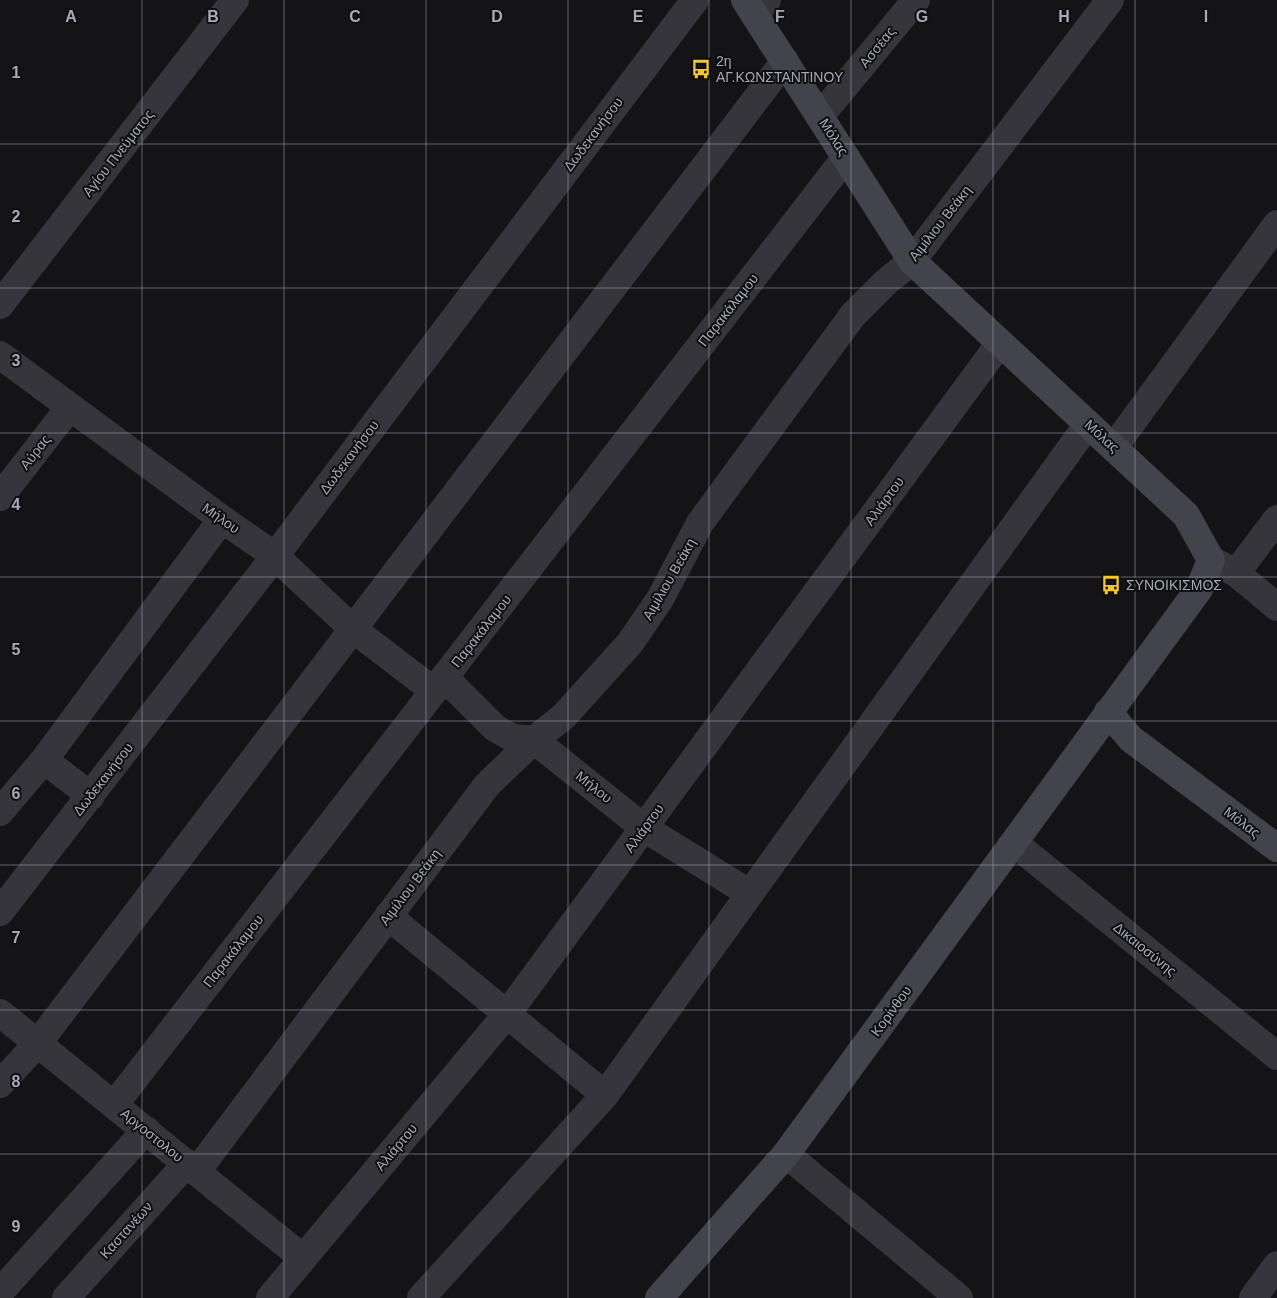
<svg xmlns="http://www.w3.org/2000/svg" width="1277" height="1298" font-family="Helvetica,sans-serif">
  <rect width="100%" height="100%" fill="#141416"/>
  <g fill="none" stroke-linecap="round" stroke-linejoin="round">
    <path stroke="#35353b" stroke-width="28" d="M755 15 767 0
      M820 116 916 0
      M0 305 235 0
      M0 355 222 519 275 556 353 629 434 691
      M1114 447 1277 224
      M0 497 69 408
      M1211 560 1236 573 1277 607
      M1236 573 1277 519
      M445 678 495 728 513 738 534 740 644 828 749 893
      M44 760 91 796
      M0 812 44 760 222 519
      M1014 843 1277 1056
      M0 912 275 556 695 0
      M388 916 605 1095
      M0 1013 303 1258
      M0 1084 38 1043 785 61
      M115 1104 846 157
      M786 1154 959 1298
      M197 1171 487 785 534 740 564 716 630 643 660 599 700 523 853 315 886 282 912 261 1110 0
      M0 1292 146 1130
      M66 1298 187 1163
      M270 1298 507 1014 1000 343
      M421 1298 605 1095 1088 424
      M1253 1298 1277 1265"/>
    <path stroke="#43444b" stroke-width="28" d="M1108 712 1131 739 1277 848
      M659 1298 786 1154 1199 589 1211 560 1186 515 912 261 745 0"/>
  </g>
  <path fill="none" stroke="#a6a9b6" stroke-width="1" stroke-opacity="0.55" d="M142 0V1298M284 0V1298M426 0V1298M568 0V1298M709 0V1298M851 0V1298M993 0V1298M1135 0V1298M0 144H1277M0 288H1277M0 433H1277M0 577H1277M0 721H1277M0 865H1277M0 1010H1277M0 1154H1277"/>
  <defs>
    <symbol id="bus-bare" viewBox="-9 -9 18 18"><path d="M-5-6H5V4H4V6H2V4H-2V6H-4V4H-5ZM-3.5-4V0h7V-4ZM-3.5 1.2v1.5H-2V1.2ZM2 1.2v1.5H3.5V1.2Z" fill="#f0c632" stroke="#0f0f11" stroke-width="2.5" paint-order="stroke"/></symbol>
  </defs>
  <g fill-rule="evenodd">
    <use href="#bus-bare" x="687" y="55" width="28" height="28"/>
    <use href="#bus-bare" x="1097" y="571" width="28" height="28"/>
  </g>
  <g text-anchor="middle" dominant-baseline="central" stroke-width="4" stroke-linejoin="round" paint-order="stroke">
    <g font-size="14" fill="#a6a9b6" stroke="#0f0f11">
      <text transform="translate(877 47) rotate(-51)">Ασσέας</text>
      <text transform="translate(593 134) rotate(-53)">Δωδεκανήσου</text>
      <text transform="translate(834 137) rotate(57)">Μόλας</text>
      <text transform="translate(118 153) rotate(-52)">Αγίου Πνεύματος</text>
      <text transform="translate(940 223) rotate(-52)">Αιμίλιου Βεάκη</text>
      <text transform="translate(728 310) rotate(-52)">Παρακάλαμου</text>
      <text transform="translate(1102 436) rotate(42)">Μόλας</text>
      <text transform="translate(35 452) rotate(-52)">Αύρας</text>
      <text transform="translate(349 457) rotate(-53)">Δωδεκανήσου</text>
      <text transform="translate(884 501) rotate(-54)">Αλιάρτου</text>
      <text transform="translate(221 518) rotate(35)">Μήλου</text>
      <text transform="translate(669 579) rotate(-60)">Αιμίλιου Βεάκη</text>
      <text transform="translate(481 631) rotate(-52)">Παρακάλαμου</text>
      <text transform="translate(103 779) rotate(-52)">Δωδεκανήσου</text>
      <text transform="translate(594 787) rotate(38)">Μήλου</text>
      <text transform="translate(1242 822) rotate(37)">Μόλας</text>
      <text transform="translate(644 828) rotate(-54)">Αλιάρτου</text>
      <text transform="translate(410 887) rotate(-53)">Αιμίλιου Βεάκη</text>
      <text transform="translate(1145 949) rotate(39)">Δικαιοσύνης</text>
      <text transform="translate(233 951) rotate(-52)">Παρακάλαμου</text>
      <text transform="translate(891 1011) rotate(-54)">Κορίνθου</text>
      <text transform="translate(152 1135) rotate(39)">Αργοστολου</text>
      <text transform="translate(396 1147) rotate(-50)">Αλιάρτου</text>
      <text transform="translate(126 1230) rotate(-48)">Καστανέων</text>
    </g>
    <g font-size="14" fill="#a6a9b6" stroke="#0f0f11" text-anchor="start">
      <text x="716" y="61">2η<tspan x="716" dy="16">ΑΓ.ΚΩΝΣΤΑΝΤΙΝΟΥ</tspan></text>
      <text x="1126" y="585">ΣΥΝΟΙΚΙΣΜΟΣ</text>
    </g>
  </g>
  <g font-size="16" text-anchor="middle" font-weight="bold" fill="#a6a9b6" stroke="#0f0f11" stroke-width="4" stroke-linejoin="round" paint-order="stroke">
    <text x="71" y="22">A</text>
    <text x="213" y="22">B</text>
    <text x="355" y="22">C</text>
    <text x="497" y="22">D</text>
    <text x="638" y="22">E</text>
    <text x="780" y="22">F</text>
    <text x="922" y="22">G</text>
    <text x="1064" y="22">H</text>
    <text x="1206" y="22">I</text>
    <text x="16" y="78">1</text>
    <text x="16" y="222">2</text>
    <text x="16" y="366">3</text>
    <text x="16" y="510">4</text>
    <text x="16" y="655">5</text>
    <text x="16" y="799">6</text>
    <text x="16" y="943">7</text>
    <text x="16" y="1087">8</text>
    <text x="16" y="1232">9</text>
  </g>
</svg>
